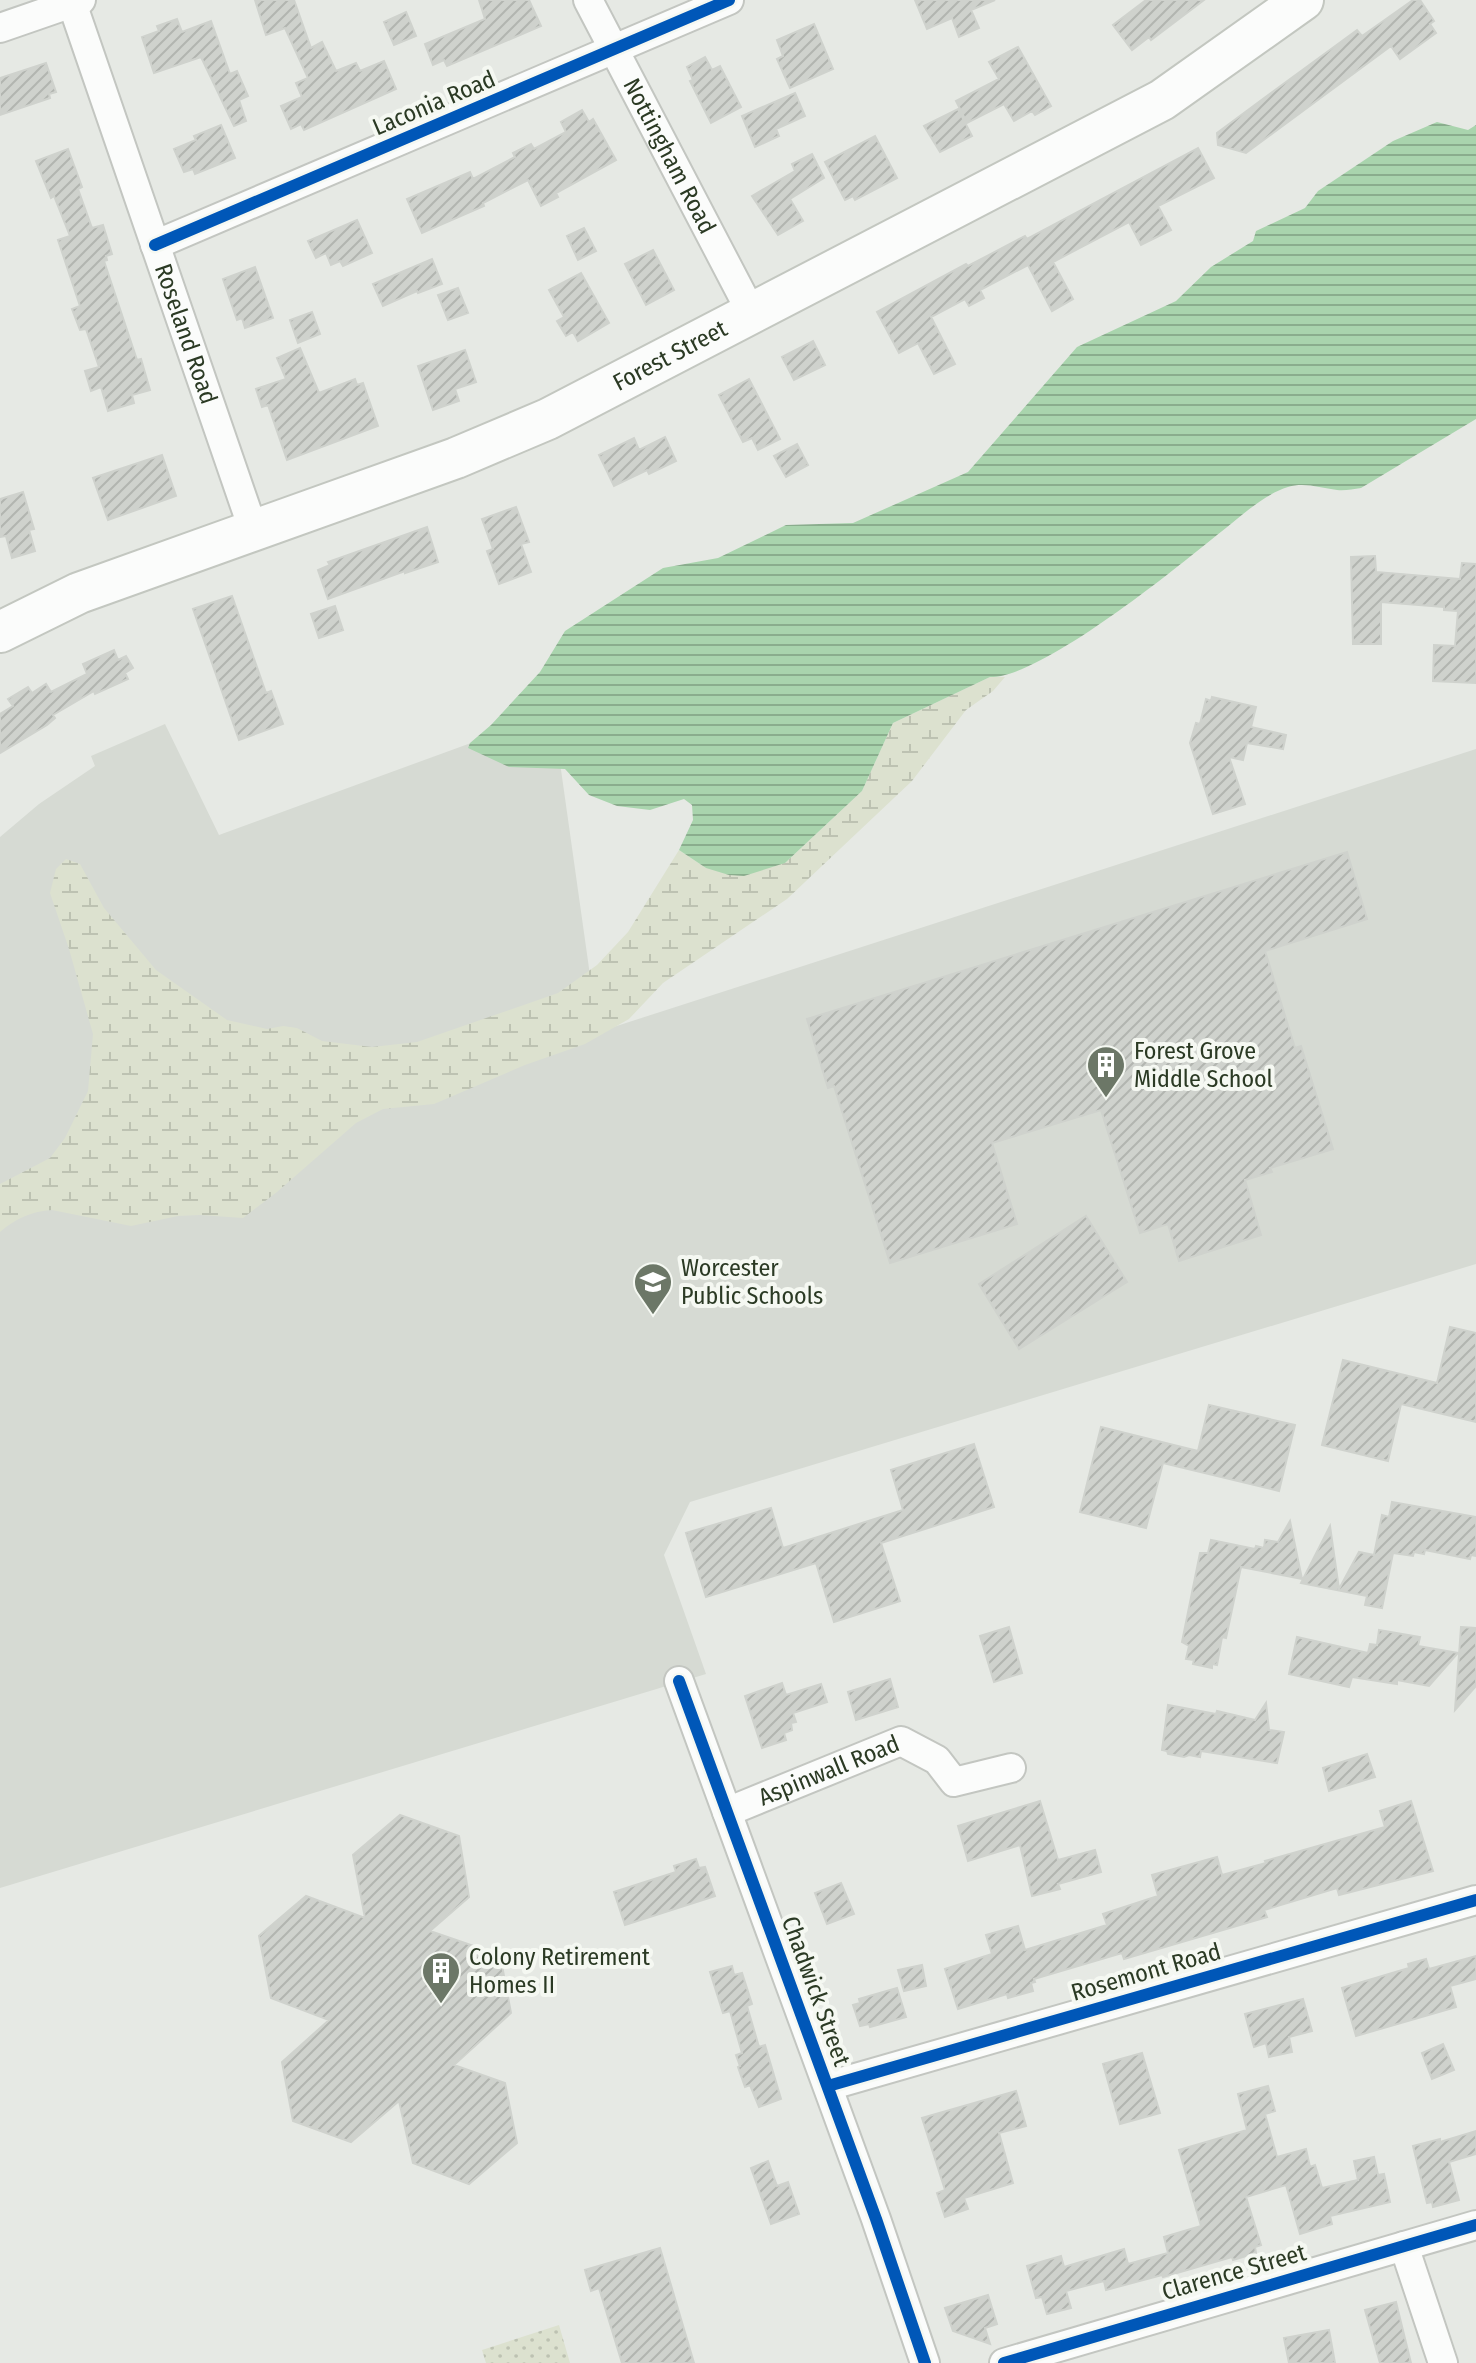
<svg xmlns="http://www.w3.org/2000/svg" width="1476" height="2363" font-family="'Fira Sans Condensed',sans-serif">
  <defs>
    <pattern id="wetland-marsh" width="20" height="14" patternUnits="userSpaceOnUse" patternTransform="scale(2)"><rect width="20" height="14" fill="#dce1cf"/><path d="M1 5h8M5 5V1M11 12h8M15 12V8" fill="none" stroke="#bdc2b2"/></pattern>
    <pattern id="park-dots" width="8" height="8" patternUnits="userSpaceOnUse" patternTransform="scale(2)"><rect width="8" height="8" fill="#dce1cf"/><path d="M2 2h.1M6 6h.1" fill="none" stroke="#bdc2b2" stroke-width="1.8" stroke-linecap="round"/></pattern>
    <pattern id="water-rules" width="6" height="5" patternUnits="userSpaceOnUse" patternTransform="scale(2)"><rect width="6" height="5" fill="#a9d4ad"/><path d="M0 2.5h6" fill="none" stroke="#8aad8d"/></pattern>
    <pattern id="building-hatch" width="6" height="6" patternUnits="userSpaceOnUse" patternTransform="scale(2)"><rect width="6" height="6" fill="#cfd2cd"/><path d="M-1 1l2-2M0 6l6-6M5 7l2-2" fill="none" stroke="#b2b5b0"/></pattern>
  </defs>
  <rect width="100%" height="100%" fill="#e6e9e4"/>
  <path fill="#d6dad3" d="M553 713 598 1032 1476 749V1264L690 1502 664 1555 706 1674 0 1888V837L39 804 95 766 91 756 165 724 219 835Z"/>
  <path fill="url(#wetland-marsh)" d="M990 677H1005L993 691 966 710 912 781 787 899 663 983 629 1019 585 1044 525 1065 434 1104 383 1109 356 1123 277 1192 243 1218 200 1215 178 1216 131 1226 52 1210C32 1211 15 1219 0 1232V1184L50 1158 65 1138 88 1091 93 1034 69 949 50 893 56 869 66 859 80 864 104 908 156 970 227 1020 267 1029 283 1026 297 1028 322 1041 372 1047 417 1042 558 993 597 965 628 932 679 850 706 868 785 863 862 791 893 723Z"/>
  <path fill="url(#park-dots)" d="M559 2325 570 2363H486L482 2350Z"/>
  <path fill="url(#water-rules)" d="M1437 122 1468 130 1476 125V419L1361 488C1353 489 1345 491 1337 490 1320 488 1305 482 1288 487 1262 495 1238 519 1217 535 1174 570 1041 678 990 677L893 723 862 791 785 863 744 876 729 875 706 868 679 850 693 820 692 805 684 799 650 810 617 806 589 795 565 769 509 767 468 748 470 743 491 725 540 672 565 631 663 568 718 558 786 525 853 523 968 472 1077 347 1176 301 1211 267 1253 241 1256 231 1305 208 1318 191 1393 141Z"/>
  <path fill="url(#building-hatch)" stroke="#cfd2cd" stroke-width="2" d="M255 0H294L311 48 322 42 336 71 356 63 360 71 384 61 396 89 304 130 301 124 291 129 281 106 302 97 296 83 308 78 285 28 266 35Z
    M479 0H529L541 26 447 66 444 60 433 65 425 44 485 19Z
    M915 0H995L971 10 979 28 959 37 952 18 927 29Z
    M1146 0H1204L1151 40 1149 37 1132 50 1113 25Z
    M1413 0H1420L1434 21 1430 24 1436 33 1400 59 1391 46 1246 153 1218 145 1217 133 1252 107 1357 30 1362 36Z
    M406 12 416 36 394 45 384 22Z
    M177 19 182 32 211 21 230 74 237 71 248 96 239 100 246 121 234 126 201 57 154 73 142 37 159 31 157 26Z
    M814 24 833 69 790 88 777 59 783 56 777 40Z
    M1018 47 1051 106 1035 115 1032 111 1014 121 1004 104 967 123 956 101 999 79 989 62Z
    M705 57 712 70 720 66 741 107 711 123 690 81 693 80 687 67Z
    M46 63 56 92 49 94 50 98 0 115V78Z
    M795 93 805 116 776 129 779 136 755 147 742 116Z
    M958 109 972 136 940 152 924 126Z
    M582 110 589 122 593 119 616 160 556 193 558 197 541 206 528 180 483 203 484 206 422 233 407 199 470 172 473 179 515 157 513 153 531 144 534 149 566 132 561 122Z
    M221 125 235 158 195 174 193 169 184 172 174 149 196 140 194 136Z
    M875 136 897 178 855 200 853 196 845 200 825 162Z
    M1198 148 1214 178 1158 206 1171 230 1141 245 1129 222 1053 262 1073 299 1052 311 1028 265 980 290 984 298 969 306 965 299 931 317 955 364 934 374 918 343 899 353 877 312 966 264 968 266 1025 236 1027 239Z
    M68 149 82 187 78 189 92 228 103 225 112 254 106 256 107 260 104 261 137 360 141 359 150 390 132 395 134 403 108 411 101 387 91 391 85 371 99 367 86 329 80 330 72 309 80 306 58 240 70 236 54 196 51 198 36 161Z
    M812 154 824 178 790 199 803 221 778 235 752 196 795 171 792 164Z
    M357 220 372 253 343 266 340 261 331 265 326 253 316 258 308 241Z
    M584 228 596 251 578 260 567 236Z
    M653 250 674 290 646 305 625 264Z
    M432 259 442 284 418 293 417 291 383 306 373 284Z
    M255 267 273 318 245 328 242 318 237 320 223 279Z
    M581 273 609 323 578 341 573 332 566 336 557 321 564 317 549 290Z
    M458 288 468 313 448 320 438 295Z
    M312 312 320 334 298 343 290 320Z
    M813 341 825 365 794 380 782 357Z
    M300 348 319 393 355 379 357 385 363 383 378 426 287 460 268 405 262 407 256 389 286 379 277 358Z
    M465 350 476 382 455 389 459 401 433 410 418 366Z
    M749 379 780 439 758 450 752 438 743 442 719 395Z
    M665 437 676 461 649 474 647 470 614 486 599 455 634 438 639 450Z
    M797 444 808 465 786 477 774 456Z
    M162 455 176 496 108 520 93 478Z
    M23 492 34 529 29 530 35 551 12 558 6 536 0 537V499Z
    M516 507 529 542 521 544 531 572 499 584 487 551 493 549 482 519Z
    M427 527 438 562 405 573V571L328 599 318 570 330 565 328 562Z
    M1375 556 1376 572 1460 579 1462 563 1476 564V683L1433 681 1434 645 1455 646 1458 611 1444 610V607L1381 602V644H1353L1351 557Z
    M232 596 266 693 271 691 283 724 239 740 193 609Z
    M335 606 343 630 319 638 311 614Z
    M114 650 118 660 126 656 133 668 125 673 128 679 95 694 94 691 53 715 55 718 47 725 0 753V714L13 706 8 699 28 687 32 693 46 684 51 692 87 674 83 664Z
    M1212 697 1256 707 1251 727 1286 735 1283 749 1247 743 1243 760 1229 757 1245 804 1213 814 1190 743 1196 723 1200 724 1206 699 1211 701Z
    M1347 852 1367 919 1265 951 1295 1048 1301 1046 1333 1149 1270 1168 1272 1172 1245 1180 1261 1235 1179 1261 1168 1224 1140 1233 1101 1110 992 1143 1017 1224 890 1263 834 1086 828 1088 807 1019Z
    M1086 1216 1127 1282 1019 1349 979 1284Z
    M1450 1327 1476 1333V1422L1401 1404 1388 1461 1322 1445 1343 1360 1437 1383Z
    M1209 1405 1295 1425 1279 1491 1163 1463 1146 1528 1080 1512 1101 1427 1198 1451Z
    M974 1444 994 1507 881 1543 900 1601 834 1622 816 1563 706 1597 686 1533 771 1508 783 1548 903 1510 891 1470Z
    M1392 1502 1476 1517V1556L1471 1555 1470 1559 1425 1550 1424 1554 1414 1552 1413 1556 1393 1553 1382 1608 1365 1605 1367 1596 1301 1583 1330 1526 1339 1589 1359 1552 1374 1555 1382 1515 1389 1517Z
    M1290 1521 1302 1579 1241 1567 1226 1638 1222 1637 1217 1665 1212 1664V1668L1193 1664 1194 1660 1186 1659 1189 1646 1182 1642 1200 1553H1208L1211 1540 1255 1549 1256 1546 1264 1548 1265 1540 1278 1542Z
    M1009 1627 1022 1673 994 1682 980 1636Z
    M1461 1627 1476 1628V1686L1455 1710Z
    M1379 1630 1420 1637 1418 1646 1458 1653 1429 1686 1397 1680V1684L1352 1677 1349 1687 1289 1674 1297 1637 1368 1653 1370 1644 1377 1645Z
    M890 1679 898 1707 856 1720 848 1692Z
    M782 1683 786 1695 821 1684 827 1702 793 1713 796 1722 791 1723 792 1730 784 1733 786 1740 762 1748 745 1696Z
    M1266 1703 1269 1730 1284 1732 1277 1763 1201 1751 1200 1757 1189 1755 1184 1757 1168 1754 1167 1751 1162 1750 1168 1705 1216 1714 1217 1711 1255 1720Z
    M1367 1754 1375 1777 1329 1791 1323 1768Z
    M1040 1801 1058 1860 1095 1850 1101 1872 1058 1884 1060 1889 1032 1896 1020 1845 968 1861 958 1826Z
    M1411 1801 1433 1871 1339 1895 1337 1888 1264 1910 1267 1917 1124 1959 1122 1953 1034 1979 1035 1982 1031 1983 1033 1991 1008 1998 1007 1994 958 2009 945 1969 992 1954 986 1935 1018 1926 1025 1950 1107 1925 1103 1914 1158 1896 1152 1875 1217 1857 1222 1875 1266 1863 1265 1861 1385 1827 1380 1811Z
    M400 1815 459 1836 469 1897 430 1931 500 1955 511 2013 454 2065 505 2083 517 2143 469 2184 413 2163 399 2101 351 2142 293 2121 282 2062 329 2020 271 1998 259 1936 306 1896 365 1918 353 1855Z
    M696 1859 699 1868 705 1867 715 1896 625 1925 614 1892 676 1872 674 1866Z
    M841 1883 854 1914 827 1924 815 1893Z
    M1476 1956V1979L1450 1986 1456 2007 1356 2036 1342 1988 1409 1968 1408 1964 1426 1959 1429 1969Z
    M922 1965 926 1986 904 1991 898 1970Z
    M732 1966 734 1975 742 1973 752 2004 747 2006 759 2047 765 2045 781 2099 759 2107 750 2085 745 2087 738 2067 740 2066 736 2055 742 2053 730 2011 723 2013 710 1972Z
    M897 1988 906 2017 870 2027 869 2024 860 2026 853 2005 860 2003 859 1999Z
    M1303 1999 1312 2031 1289 2037 1292 2052 1269 2057 1266 2043 1254 2047 1245 2014Z
    M1443 2044 1454 2070 1432 2079 1422 2053Z
    M1142 2053 1160 2113 1120 2124 1103 2064Z
    M1268 2086 1275 2111 1265 2114 1277 2157 1306 2149 1310 2167 1315 2165 1322 2188 1358 2180 1354 2161 1374 2157 1378 2175 1384 2174 1390 2202 1330 2216 1332 2224 1300 2234 1286 2185 1246 2197 1261 2245 1255 2247 1256 2253 1233 2260 1232 2257 1163 2277 1162 2275 1106 2290 1104 2281 1066 2291 1071 2308 1047 2314 1042 2297 1036 2298 1027 2266 1061 2256 1064 2267 1124 2249 1128 2264 1168 2253 1164 2237 1201 2226 1179 2150 1247 2130 1238 2094Z
    M1016 2091 1026 2126 999 2133 1013 2183 964 2198 968 2209 945 2217 937 2193 945 2190 922 2118Z
    M1476 2131V2154L1449 2162 1459 2200 1433 2207 1432 2202 1427 2203 1413 2146 1440 2139V2142Z
    M768 2161 777 2186 788 2182 799 2214 771 2224 751 2168Z
    M660 2248 694 2363H622L599 2288 591 2291 585 2270Z
    M988 2295 997 2324 985 2328 990 2344 953 2331 945 2308Z
    M1396 2302 1411 2363H1380L1365 2310Z
    M1329 2330 1335 2363H1289L1284 2338Z"/>
  <g fill="none" stroke-linecap="round" stroke-linejoin="round">
    <defs>
      <g id="street">
        <path id="s1" d="M588 0 751 312"/>
        <path id="s2" d="M72 3 253 529"/>
        <path d="M0 28 81 0"/>
        <path d="M155 245 729 0"/>
        <path d="M679 1681 876 2219 925 2363"/>
        <path id="s3" d="M727 1812 901 1741 937 1760 954 1782 1011 1768"/>
        <path d="M828 2086 1476 1900"/>
        <path d="M1404 2246 1443 2363"/>
        <path d="M1004 2363 1476 2225"/>
      </g>
      <g id="secondary">
        <path id="s4" d="M0 632 79 593 456 458 548 419 1162 100 1303 0"/>
      </g>
    </defs>
    <use href="#street" stroke="#c3c6c1" stroke-width="32"/>
    <use href="#secondary" stroke="#c3c7c0" stroke-width="44"/>
    <use href="#street" stroke="#fbfcfb" stroke-width="28"/>
    <use href="#secondary" stroke="#fbfcfb" stroke-width="40"/>
    <defs>
      <path id="cycleway" d="M155 245 729 0
        M679 1681 876 2219 925 2363
        M828 2086 1476 1900
        M1004 2363 1476 2225"/>
    </defs>
    <use href="#cycleway" stroke="#f5f8f2" stroke-width="17"/>
    <use href="#cycleway" stroke="#0057b8" stroke-width="12"/>
  </g>
  <defs>
    <symbol id="building-pin" viewBox="-11 -11 22 30"><path d="M0 17L-7.5 6A9.5 9.5 0 1 1 7.5 6Z" fill="#6c7767" stroke="#f5f8f2"/><path d="M-4-6H4V6H1V3H-1V6H-4ZM-2.5-4.3h1.7v1.8h-1.7ZM.8-4.3h1.7v1.8H.8ZM-2.5-1h1.7V.8h-1.7ZM.8-1h1.7V.8H.8Z" fill="#fff"/></symbol>
    <symbol id="school-pin" viewBox="-11 -11 22 30"><path d="M0 17L-7.5 6A9.5 9.5 0 1 1 7.5 6Z" fill="#6c7767" stroke="#f5f8f2"/><path d="M0-5L7-2L0 1L-7-2ZM-4 1L0 2.5L4 1V4Q0 6-4 4Z" fill="#fff"/></symbol>
  </defs>
  <g fill-rule="evenodd">
    <use href="#building-pin" x="1084" y="1043" width="44" height="60"/>
    <use href="#school-pin" x="631" y="1260" width="44" height="60"/>
    <use href="#building-pin" x="419" y="1949" width="44" height="60"/>
  </g>
  <g text-anchor="middle" dominant-baseline="central" stroke-width="8" stroke-linejoin="round" paint-order="stroke">
    <g font-size="24" fill="#2b3a24" stroke="#f5f8f2">
      <text transform="translate(434 103) rotate(-23)">Laconia Road</text>
      <text stroke="none"><textPath href="#s1" startOffset="176">Nottingham Road</textPath></text>
      <text stroke="none"><textPath href="#s2" startOffset="350">Roseland Road</textPath></text>
      <text stroke="none"><textPath href="#s4" startOffset="726">Forest Street</textPath></text>
      <text stroke="none"><textPath href="#s3" startOffset="110">Aspinwall Road</textPath></text>
      <text transform="translate(1146 1972) rotate(-16)">Rosemont Road</text>
      <text transform="translate(816 1991) rotate(70)">Chadwick Street</text>
      <text transform="translate(1234 2272) rotate(-16)">Clarence Street</text>
    </g>
    <g font-size="24" fill="#2b3a24" stroke="#f5f8f2" text-anchor="start">
      <text x="1134" y="1051">Forest Grove<tspan x="1134" dy="28">Middle School</tspan></text>
      <text x="681" y="1268">Worcester<tspan x="681" dy="28">Public Schools</tspan></text>
      <text x="469" y="1957">Colony Retirement<tspan x="469" dy="28">Homes II</tspan></text>
    </g>
  </g>
</svg>
